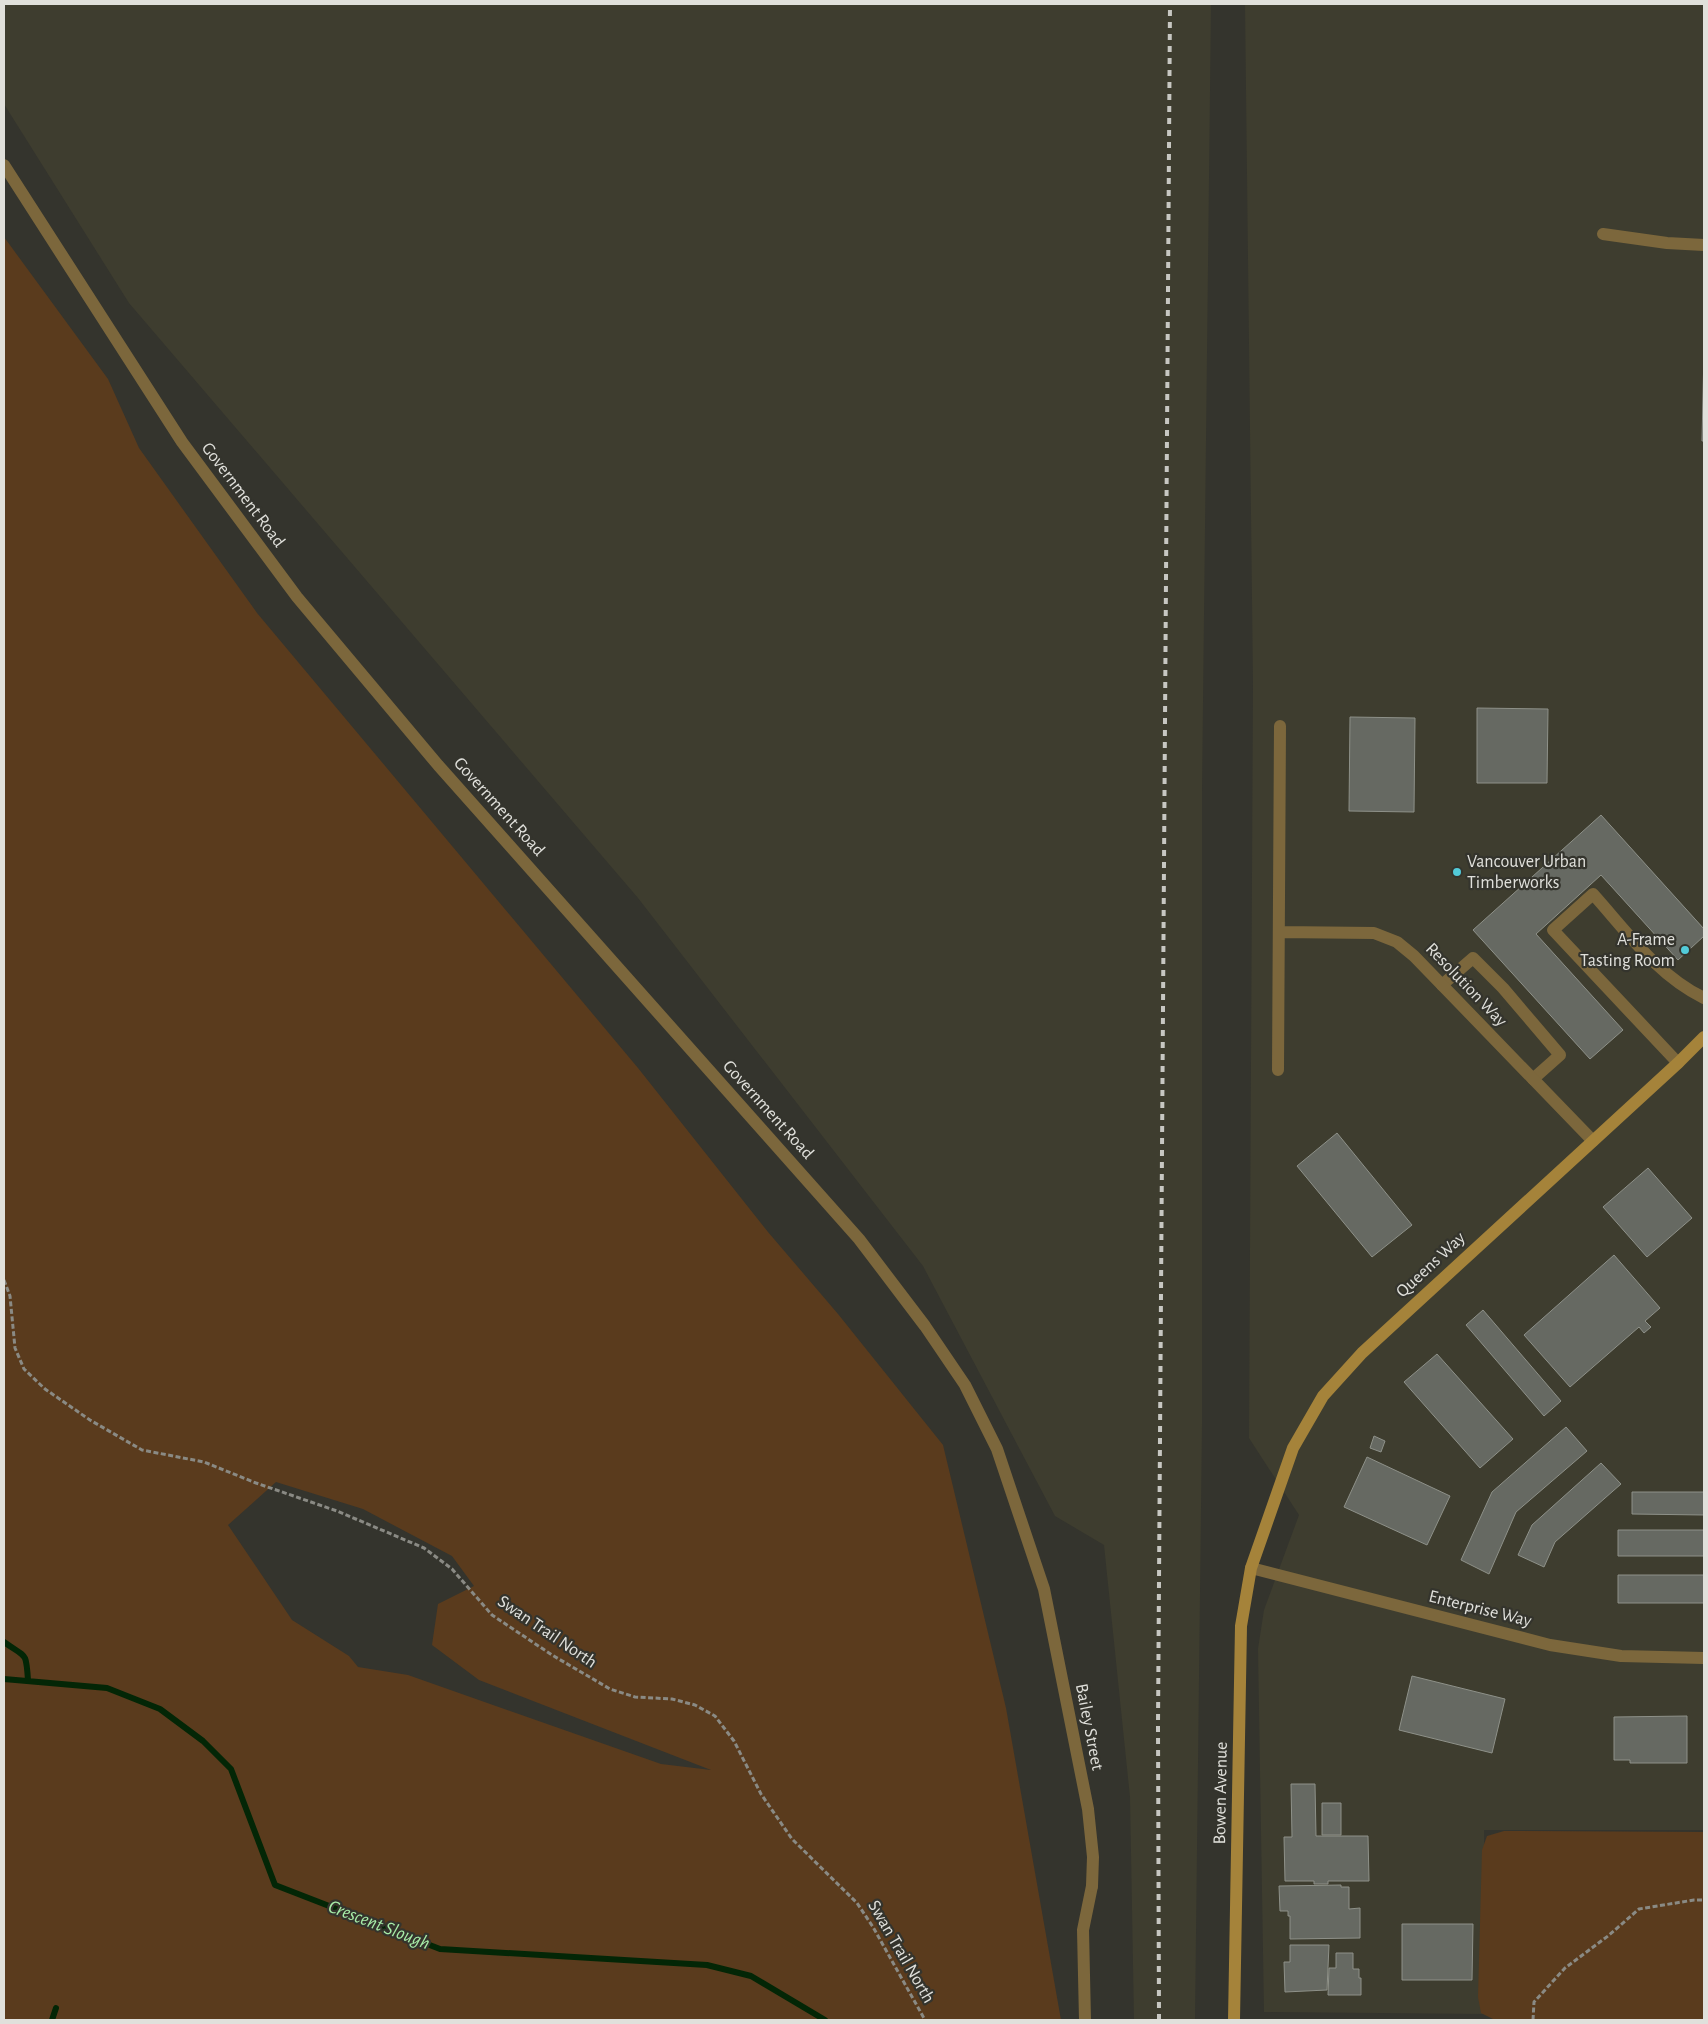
<svg xmlns="http://www.w3.org/2000/svg" width="1708" height="2024" font-family="'Alegreya Sans',sans-serif">
  <rect width="100%" height="100%" fill="#34342d"/>
  <path fill="#3e3d2f" d="M4 4H1211L1202 791V1424L1195 2020H1134L1130 1797 1104 1545 1055 1516 923 1266 638 898 129 303 4 104Z
    M1245 4H1704V1830H1484V2014L1264 2012 1258 1649 1264 1610 1299 1515 1249 1438 1253 684Z"/>
  <path fill="#5a3b1d" fill-rule="evenodd" d="M4 237 108 379 139 448 257 613 638 1068 768 1232 838 1314 943 1445 1006 1708 1061 2020H4ZM276 1482 363 1509 452 1556 474 1586 438 1604 432 1645 479 1680 711 1770 661 1764 408 1675 358 1667 349 1656 292 1620 228 1525Z
    M1504 1831 1704 1832V2020H1495L1481 2013 1478 1997 1482 1850 1487 1836Z"/>
  <g fill="none" stroke-linecap="round" stroke-linejoin="round">
    <path stroke="#032606" stroke-width="6" d="M4 1642C26 1658 26 1650 28 1680
      M4 1679 107 1688 160 1709 203 1741 231 1769 275 1885 440 1949 707 1965 751 1976 825 2020
      M52 2020 56 2008"/>
  </g>
  <path fill="#666962" stroke="#8e9189" d="M1704 351V441H1702Z
    M1477 708 1548 709 1547 783H1477Z
    M1350 717 1415 718 1414 812 1349 811Z
    M1601 815 1704 929V936L1678 960 1601 875 1536 934 1623 1030 1590 1059 1473 930Z
    M1337 1133 1412 1225 1372 1257 1297 1166Z
    M1648 1168 1692 1218 1647 1257 1603 1207Z
    M1614 1255 1660 1308 1645 1321 1651 1327 1644 1333 1639 1327 1570 1387 1524 1335Z
    M1483 1310 1561 1401 1544 1416 1466 1325Z
    M1437 1354 1513 1439 1480 1468 1404 1382Z
    M1566 1427 1587 1451 1516 1512 1489 1574 1461 1560 1492 1492Z
    M1374 1436 1385 1441 1381 1452 1370 1448Z
    M1367 1457 1450 1496 1427 1545 1344 1507Z
    M1601 1463 1621 1484 1555 1542 1544 1567 1518 1555 1532 1525Z
    M1632 1492H1704V1515L1632 1514Z
    M1618 1530H1704V1556H1618Z
    M1618 1575H1704V1603H1618Z
    M1412 1676 1505 1699 1492 1753 1399 1730Z
    M1687 1716V1763H1630V1760H1614V1717Z
    M1291 1784H1315L1316 1836H1368L1369 1881H1328V1884H1314V1881H1285L1284 1837H1292Z
    M1322 1803H1341V1835H1322Z
    M1341 1885V1887H1349V1909L1360 1908V1938L1290 1939V1916H1288V1911H1280L1279 1886Z
    M1402 1924H1473L1472 1980H1402Z
    M1290 1945H1329L1327 1990 1285 1992 1284 1962H1290Z
    M1336 1953H1353V1969H1359V1978H1361V1995H1328L1329 1968H1336Z"/>
  <g fill="none" stroke-linecap="round" stroke-linejoin="round">
    <path stroke="#8a8a84" stroke-width="3" stroke-dasharray="5 2.5" stroke-linecap="butt" d="M4 1280 10 1296 15 1348 24 1369 45 1389 90 1420 142 1450 204 1462 256 1483 337 1511 424 1548 452 1569 492 1615 552 1655 610 1689 635 1697 672 1699 695 1705 715 1716 734 1741 761 1794 792 1839 857 1903 873 1927 925 2020
      M1533 2020 1534 2002 1565 1968 1608 1936 1639 1909 1694 1900H1704"/>
    <path stroke="#7c673c" stroke-width="12" d="M1442 985 1473 958 1503 988 1560 1055 1533 1079
      M1678 1063 1553 930 1593 894C1627 932 1658 976 1704 998
      M1085 2020 1083 1930 1092 1886"/>
    <path stroke="#7c673c" stroke-width="12" d="M4 165 182 442 297 597 438 765 859 1239 925 1326 965 1385 997 1449 1044 1589 1088 1809 1093 1857 1092 1886
      M1603 234 1667 243 1704 245
      M1279 932 1374 933 1397 942 1414 956 1593 1141
      M1278 1070 1280 726
      M1251 1568 1550 1645 1621 1656 1704 1658"/>
    <path stroke="#a5833a" stroke-width="12" d="M1234 2020 1241 1626 1251 1568 1293 1448 1323 1396 1362 1353 1678 1063 1704 1037"/>
    <path stroke="#c7c7c2" stroke-width="4" stroke-dasharray="6 6" stroke-linecap="butt" d="M1159 2020 1158 1725 1170 4"/>
  </g>
  <g fill="#52cbd9" stroke="#34342d" stroke-width="2">
    <circle cx="1457" cy="872" r="5"/>
    <circle cx="1685" cy="950" r="5"/>
  </g>
  <g text-anchor="middle" dominant-baseline="central" stroke-width="4.5" stroke-linejoin="round" paint-order="stroke">
    <g font-size="18" fill="#e0e0db" stroke="#34342d">
      <text transform="translate(243 495) rotate(53)">Government Road</text>
      <text transform="translate(499 807) rotate(48)">Government Road</text>
      <text transform="translate(1466 985) rotate(46)">Resolution Way</text>
      <text transform="translate(768 1110) rotate(48)">Government Road</text>
      <text transform="translate(1431 1265) rotate(-43)">Queens Way</text>
      <text transform="translate(1480 1609) rotate(14)">Enterprise Way</text>
      <text transform="translate(547 1632) rotate(34)">Swan Trail North</text>
      <text transform="translate(1089 1727) rotate(79)">Bailey Street</text>
      <text transform="translate(1221 1793) rotate(-89)">Bowen Avenue</text>
      <text transform="translate(901 1952) rotate(60)">Swan Trail North</text>
    </g>
    <g font-size="18" fill="#e0e0db" stroke="#34342d" text-anchor="start">
      <text x="1467" y="862">Vancouver Urban<tspan x="1467" dy="21">Timberworks</tspan></text>
      <text x="1675" y="940" text-anchor="end">A-Frame<tspan x="1675" dy="21">Tasting Room</tspan></text>
    </g>
    <g font-size="19" font-style="italic" fill="#a8eda8" stroke="#34342d">
      <text transform="translate(379 1925) rotate(21)">Crescent Slough</text>
    </g>
  </g>
  <rect width="1708" height="2024" fill="none" stroke="#e0e0db" stroke-width="10"/>
</svg>
